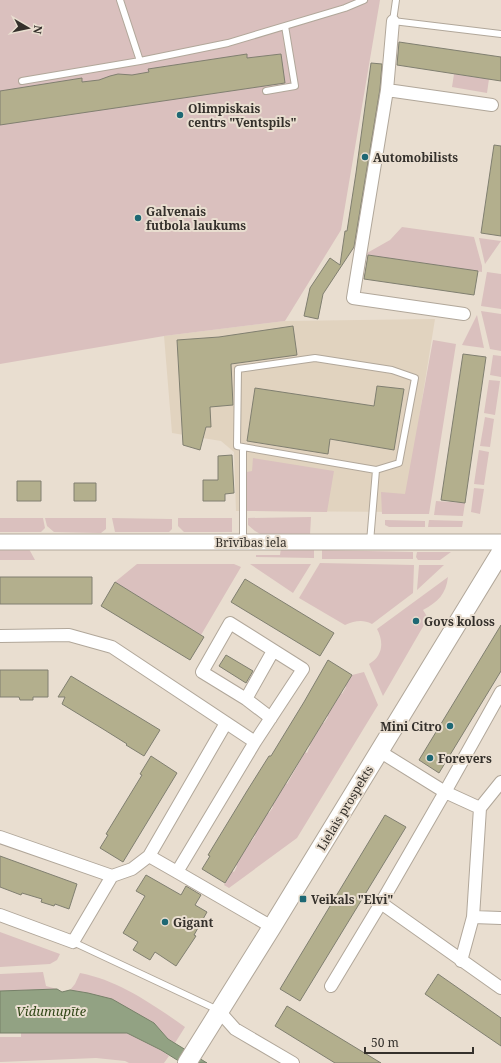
<svg xmlns="http://www.w3.org/2000/svg" width="501" height="1063" font-family="'Noto Serif',serif">
  <rect width="100%" height="100%" fill="#e9ded0"/>
  <path fill="#e1d3bf" d="M435 319 404 512 236 511 234 452 221 441 172 433 164 336 285 321Z"/>
  <path fill="#dac0be" d="M0 0H380L341 230 285 321 164 336 0 364Z
    M454 74 489 79 487 93 452 87Z
    M402 227 474 237 482 266V272L366 255 367 253 390 240Z
    M479 238 501 241 485 264Z
    M487 272 501 274V309L481 306Z
    M481 311 501 314V351L490 349Z
    M477 315 484 348 462 345Z
    M433 340 456 344 429 514H382L381 492 405 494Z
    M493 355 501 356V377L490 375Z
    M489 380 500 381 495 415 484 413Z
    M485 417 494 419 490 447 480 446Z
    M479 450 489 452 484 485 474 484Z
    M253 458 334 471 327 512 247 511V472L252 471Z
    M474 488 484 489 480 514 471 512Z
    M436 501 465 503 463 516 434 515Z
    M311 517 310 535H262L255 531 248 525V518Z
    M0 518H43L45 528 41 532H0Z
    M45 518H106V529L101 533 54 532 47 526Z
    M112 518 172 519V529L169 532H115Z
    M178 518H232V532H184L178 526Z
    M385 520 425 521V527H389L385 525Z
    M429 520 463 521 462 527H428Z
    M0 548 29 549 35 560H0Z
    M281 548 314 550V558L256 557V555H280Z
    M322 550 413 552V559H322Z
    M417 552H451L440 560H418L416 557Z
    M320 563 414 565 413 593 372 624C362 619 355 621 345 625L299 598Z
    M137 564H234L241 567 201 635 115 582Z
    M250 564H311L293 593Z
    M419 565H444L417 590Z
    M448 577C446 594 438 602 423 610L428 618 383 696 369 664C383 656 384 642 377 629Z
    M364 672 378 705 297 838 229 888 224 885 232 871 234 872 237 866 236 865 250 842H251L255 836 254 835 268 812 269 813 273 807 272 806 286 783 287 784 305 752 307 753 310 746 309 745 323 723H324L328 717 327 716 341 693 342 694 346 687 345 686 352 675Z
    M0 932 60 954 57 960 50 964 0 967Z
    M43 972 46 986 57 989 0 992V974Z
    M80 973C118 980 154 1005 185 1027L175 1043 168 1039 154 1023 88 993 70 990 75 984Z
    M21 1033H127L161 1050 169 1056 164 1063H129L125 1061 96 1058 0 1062V1037H21Z"/>
  <path fill="#92a283" stroke="#768069" d="M57 989 62 992 70 990 88 993 112 999 154 1023 168 1039 207 1063H182L161 1050 127 1033H0V991Z"/>
  <path fill="#b3af8d" stroke="#807f70" d="M399 42 501 57V81L397 65Z
    M247 54V58L281 54 285 83 0 125V91L82 78V82L99 80 110 76 118 74 132 75 149 72 148 69Z
    M371 63 382 64 380 89 354 247 323 294 318 319 304 316 310 288 330 258 340 265 345 231H347L356 173Z
    M494 145 501 146V236L481 233Z
    M368 255 478 271 474 295 364 279Z
    M293 326 297 355 231 364 233 405 210 407 211 427H206L200 450 183 445 177 340 219 337Z
    M463 354 486 357 465 503 441 500Z
    M377 386 404 389 394 450 330 439 328 454 247 441 255 388 374 406Z
    M232 455 234 493 225 494V501H203V480H218V456Z
    M17 481H41V501H17Z
    M74 483H96V501H74Z
    M0 577H92V604H0Z
    M245 579 334 633 320 656 231 602Z
    M115 582 204 637 190 660 101 606Z
    M501 625V671L439 773 419 760Z
    M226 655 253 671 246 683 219 666Z
    M328 660 352 675 225 883 202 869 210 856 208 855 247 791 269 756H271L304 702Z
    M0 670H48V697H33V700H20L19 697H0Z
    M71 676 160 730 144 756 126 745 127 744 103 729 62 704 65 697H58Z
    M151 756 177 773 123 862 100 848 108 835 106 834 142 775 140 774Z
    M385 815 406 827 300 1001 280 989Z
    M0 856 77 884 69 909 55 904 54 906 41 902 42 899 22 893 21 895 0 887Z
    M146 875 181 895 186 886 201 895 195 905 207 912 194 935 196 936 176 966 155 952 150 960 133 950 138 942 123 933 145 896 136 891Z
    M438 974 501 1018V1046L425 994Z
    M287 1006 381 1063H335L275 1026Z"/>
  <g fill="none" stroke-linecap="round" stroke-linejoin="round">
    <defs>
      <path id="service" d="M120 0 140 61
        M396 0 393 21 501 34
        M22 81 140 61 228 43 345 8 364 0
        M266 91 295 86 285 26
        M243 447V541
        M370 542 376 470 399 463 415 378 392 370 315 358 238 369 237 446 376 470
        M73 942 218 1010"/>
      <path id="minor" d="M393 21 387 90 353 298 464 314
        M387 90 492 105
        M0 636 69 635 112 647 255 742
        M246 699 271 718
        M379 751 445 792 501 692
        M501 782 480 808 445 792 381 903 501 988
        M0 837 112 876
        M149 856 177 872 272 927
        M177 872 255 742 303 669 230 623 202 672 246 699 273 651
        M0 915 73 942 112 876 132 869 149 856 226 723
        M473 917 501 918
        M461 961 473 917 480 808
        M331 986 381 903
        M219 1011 235 1029 293 1063"/>
      <path id="tertiary" d="M0 542H501"/>
      <path id="secondary" d="M187 1063 272 927 501 552"/>
    </defs>
    <use href="#service" stroke="#b1a79a" stroke-width="8"/>
    <use href="#minor" stroke="#b1a79a" stroke-width="14"/>
    <use href="#tertiary" stroke="#b1a79a" stroke-width="17"/>
    <use href="#secondary" stroke="#b1a79a" stroke-width="20"/>
    <use href="#service" stroke="#fff" stroke-width="6"/>
    <use href="#minor" stroke="#fff" stroke-width="12"/>
    <use href="#tertiary" stroke="#fff" stroke-width="15"/>
    <use href="#secondary" stroke="#fff" stroke-width="18"/>
  </g>
  <g fill="#1e6874" stroke="#e9ded0" stroke-width="1.5">
    <circle cx="180" cy="115" r="4"/>
    <circle cx="365" cy="157" r="4"/>
    <circle cx="138" cy="218" r="4"/>
    <circle cx="416" cy="621" r="4"/>
    <circle cx="450" cy="726" r="4"/>
    <circle cx="430" cy="758" r="4"/>
    <rect x="299" y="895" width="8" height="8" rx="2"/>
    <circle cx="165" cy="922" r="4"/>
  </g>
  <g text-anchor="middle" dominant-baseline="central" stroke-width="4" stroke-linejoin="round" paint-order="stroke">
    <g font-size="12" font-weight="bold" fill="#34302b" stroke="#e9ded0" text-anchor="start">
      <text x="188" y="108">Olimpiskais<tspan x="188" dy="14">centrs "Ventspils"</tspan></text>
      <text x="373" y="157">Automobilists</text>
      <text x="146" y="211">Galvenais<tspan x="146" dy="14">futbola laukums</tspan></text>
      <text x="424" y="621">Govs koloss</text>
      <text x="442" y="726" text-anchor="end">Mini Citro</text>
      <text x="438" y="758">Forevers</text>
      <text x="311" y="899">Veikals "Elvi"</text>
      <text x="173" y="922">Gigant</text>
    </g>
    <g font-size="12" fill="#34302b" stroke="#e9ded0">
      <text x="251" y="542">Brīvības iela</text>
      <text transform="translate(345 808) rotate(-59)">Lielais prospekts</text>
    </g>
    <g font-size="13" font-style="italic" fill="#314717" stroke="#e9ded0">
      <text x="51" y="1011">Vidumupīte</text>
    </g>
  </g>
  <g transform="translate(28 28) rotate(99)" stroke="#e9ded0" stroke-width="3" paint-order="stroke">
  <path d="M0-3L7 15L0 10L-7 15Z" fill="#34302b"/>
  <text y="-6" font-size="11" font-weight="bold" text-anchor="middle" fill="#34302b">N</text>
  </g>
  <path d="M365 1047v6h108v-6" fill="none" stroke="#34302b" stroke-width="2"/>
  <text x="371" y="1047" font-size="12" fill="#34302b" stroke="#e9ded0" stroke-width="3" paint-order="stroke">50 m</text>
</svg>
